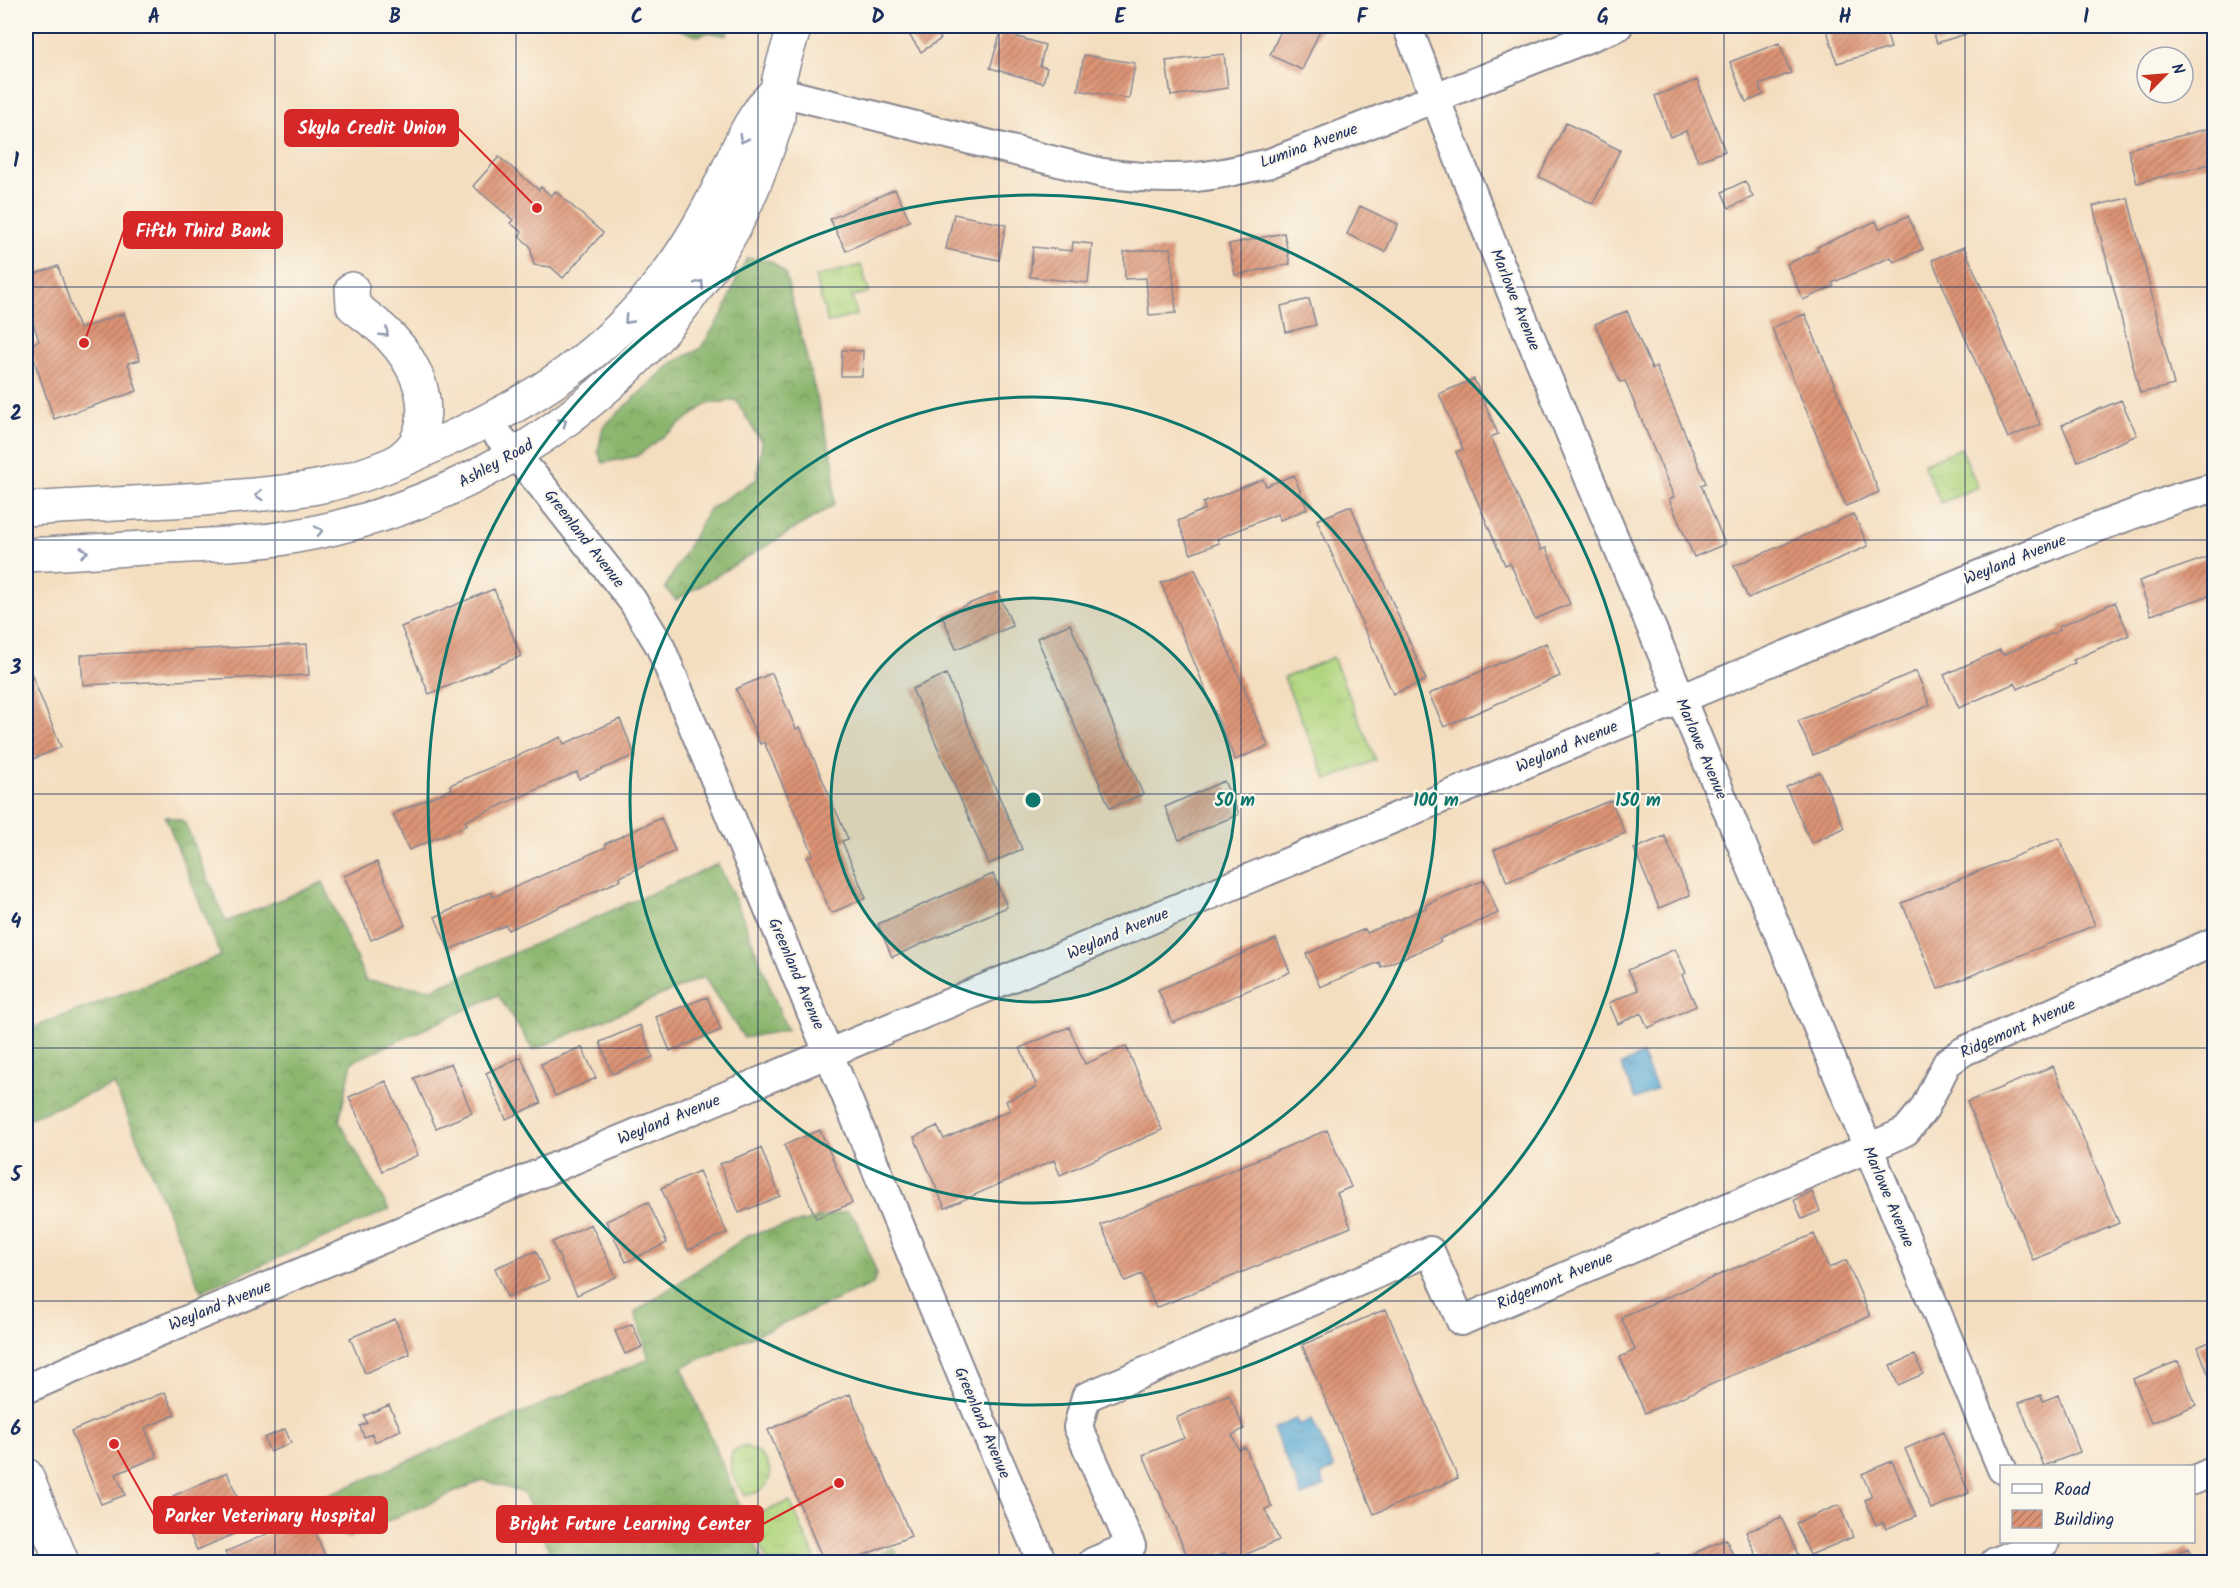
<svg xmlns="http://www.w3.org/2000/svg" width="2240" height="1588" font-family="Kalam,sans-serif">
  <defs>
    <pattern id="grass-tufts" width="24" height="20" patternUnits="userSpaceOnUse" patternTransform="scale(1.5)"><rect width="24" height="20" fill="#b0d57f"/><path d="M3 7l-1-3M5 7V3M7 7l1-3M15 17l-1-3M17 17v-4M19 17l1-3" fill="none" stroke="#97b770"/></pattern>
    <pattern id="forest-crowns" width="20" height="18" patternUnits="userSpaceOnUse" patternTransform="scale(1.5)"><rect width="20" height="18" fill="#8cb66e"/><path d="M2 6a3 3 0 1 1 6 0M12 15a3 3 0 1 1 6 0" fill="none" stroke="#72945e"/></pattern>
    <pattern id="water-ripples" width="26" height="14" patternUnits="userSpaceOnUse" patternTransform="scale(1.5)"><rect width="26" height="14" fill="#59a8d3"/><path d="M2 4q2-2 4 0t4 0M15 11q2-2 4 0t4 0" fill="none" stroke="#4989ae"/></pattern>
    <pattern id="building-hatch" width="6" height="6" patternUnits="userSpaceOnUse" patternTransform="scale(1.5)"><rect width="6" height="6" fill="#dc9373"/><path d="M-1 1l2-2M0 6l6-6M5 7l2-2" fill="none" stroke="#b27862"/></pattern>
  </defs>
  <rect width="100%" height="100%" fill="#fbf7ec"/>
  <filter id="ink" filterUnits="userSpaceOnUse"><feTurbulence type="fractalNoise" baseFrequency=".0167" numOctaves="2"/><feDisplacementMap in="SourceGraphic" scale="12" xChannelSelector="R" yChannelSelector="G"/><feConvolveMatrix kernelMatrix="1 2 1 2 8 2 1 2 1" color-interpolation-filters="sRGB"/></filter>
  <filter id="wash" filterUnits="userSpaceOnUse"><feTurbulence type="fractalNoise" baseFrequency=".008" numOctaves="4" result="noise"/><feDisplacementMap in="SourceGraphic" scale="24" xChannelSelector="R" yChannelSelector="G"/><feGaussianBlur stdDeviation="1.35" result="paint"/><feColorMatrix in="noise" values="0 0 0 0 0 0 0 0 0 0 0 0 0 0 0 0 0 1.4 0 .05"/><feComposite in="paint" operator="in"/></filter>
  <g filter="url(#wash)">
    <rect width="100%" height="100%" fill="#f4dec0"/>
    <path fill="url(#grass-tufts)" stroke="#66826e" stroke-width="1.5" d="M861 265 869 292 852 297 857 315 828 323 815 277Z
      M1961 448 1978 487 1941 503 1923 464Z
      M1333 657 1376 760 1327 780 1284 678Z
      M742 1446C772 1451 784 1490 746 1495 734 1484 728 1468 732 1452Z
      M790 1501 817 1562H768L749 1518Z
      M894 1548 900 1562H861Z"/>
    <path fill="url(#forest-crowns)" stroke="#547266" stroke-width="1.5" d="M671 26H730L731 27 726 36 710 32 697 36Z
      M747 258 771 261 785 273 834 465V505L676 600 665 588 709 509 757 479 762 443 736 400 707 404 637 456 603 463 598 452 603 427 672 363 700 349 724 312 737 277Z
      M165 816 184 821 226 922 323 882 366 981 432 989 718 864 738 906 787 1030 744 1038 704 977 533 1050 498 995 352 1062 339 1121 389 1210 201 1291 114 1084 26 1120V1030L221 956Z
      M847 1211 858 1223 877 1274 873 1284 682 1367 763 1562H554L524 1493 483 1480 348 1538 315 1516 309 1508 311 1502 319 1499 649 1359 635 1312 749 1235Z"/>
    <path fill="url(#water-ripples)" stroke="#3a6c98" stroke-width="1.5" d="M1642 1055 1657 1089 1636 1099 1621 1065Z
      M1296 1419 1299 1425 1312 1419 1334 1469 1321 1475 1325 1486 1302 1496 1273 1429Z"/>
    <g id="blocks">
      <path fill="url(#building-hatch)" d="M903 26H945L947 28 938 34 941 39 921 52Z
        M1283 26H1322L1302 70 1270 55Z
        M1831 26H1884L1891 48 1837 63 1826 27Z
        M1931 26H1983L1984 28 1937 43Z
        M2028 26H2055L2030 33Z
        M1001 32 1045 45 1040 66 1047 68 1043 83 990 68Z
        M1779 43 1791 73 1759 85 1763 95 1746 102 1730 62Z
        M1224 54 1228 88 1171 96 1166 61Z
        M1084 55 1135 63 1129 99 1078 90Z
        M1697 80 1725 151 1698 161 1686 131 1670 137 1655 96Z
        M1566 123 1620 150 1593 204 1539 177Z
        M2214 127V163L2137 183 2128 149Z
        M499 157 539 190 541 187 551 196 555 191 603 233 563 278 551 267 534 265 530 246 519 236 522 232 510 223 513 220 473 186Z
        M1745 181 1753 197 1729 208 1722 192Z
        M895 189 910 221 846 251 830 219Z
        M2128 198 2174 385 2140 393 2093 206Z
        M1360 206 1398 224 1385 252 1347 234Z
        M954 214 1006 225 999 260 946 249Z
        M1908 216 1923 249 1894 262 1891 257 1832 283 1834 286 1803 300 1787 264 1818 250 1817 247 1876 221 1879 229Z
        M1284 233 1290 264 1235 275 1229 244Z
        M1073 242 1092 244 1088 283 1030 277 1033 247 1072 251Z
        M1964 247 2040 424 2008 438 1932 260Z
        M1171 248 1176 313 1149 315 1146 278 1125 279 1124 252Z
        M58 266 79 329 124 313 140 360 128 363 137 391 54 419 29 345 39 341 26 301V277Z
        M1309 299 1316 325 1286 332 1281 306Z
        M1627 311 1652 369 1656 367 1694 454 1706 483 1701 485 1725 544 1694 557 1669 499 1674 497 1625 381 1620 382 1595 324Z
        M1805 314 1879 492 1846 506 1772 328Z
        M842 350 863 351 862 376H841Z
        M1474 379 1498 434 1491 437 1541 550 1546 548 1570 604 1535 619 1510 563 1505 565 1456 452 1463 449 1439 394Z
        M2121 400 2137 435 2078 461 2062 425Z
        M1294 475 1307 509 1280 520 1277 514 1217 539 1219 543 1191 554 1178 521 1205 509 1203 503 1263 479 1266 486Z
        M1351 506 1426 680 1393 694 1317 520Z
        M1854 514 1868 546 1748 598 1734 566Z
        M2214 555V594L2151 615 2139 581Z
        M1195 569 1268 746 1235 760 1161 583Z
        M494 589 521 656 429 694 401 627Z
        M998 592 1013 626 956 649 942 615Z
        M2115 602 2129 635 2073 660 2075 663 2018 689 2015 683 1959 708 1944 675 2000 650 2003 655 2060 630 2058 627Z
        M1070 624 1143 794 1110 808 1037 638Z
        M1546 643 1560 676 1444 727 1429 694Z
        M307 644 309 675 83 685 81 655Z
        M26 661 61 747 26 762Z
        M1916 671 1930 705 1813 755 1798 721Z
        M772 673 796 729 800 727 848 839 842 841 866 898 831 913 807 857 813 854 764 742 760 744 736 689Z
        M946 674 1022 849 989 864 912 689Z
        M620 719 635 755 579 779 577 772 465 821 467 825 409 850 393 814 451 789 450 785 561 737 564 744Z
        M1820 772 1844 828 1811 843 1786 787Z
        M1224 781 1239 814 1179 840 1165 807Z
        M1611 800 1625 833 1507 882 1494 850Z
        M661 818 675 851 620 877 621 880 508 930 506 925 449 950 435 917 491 892 493 897 606 847 605 844Z
        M1665 836 1690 895 1659 908 1634 849Z
        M2059 838 2095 925 1938 989 1902 903Z
        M377 862 405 925 371 940 344 876Z
        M993 874 1007 907 892 957 878 924Z
        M1484 880 1498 913 1439 939 1441 942 1410 955 1381 967 1379 962 1320 987 1306 954 1365 929 1367 933 1426 908 1425 905Z
        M1276 939 1290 972 1173 1023 1158 990Z
        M1675 949 1686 973 1682 975 1696 1006 1648 1028 1641 1013 1618 1024 1609 1003 1638 990 1628 970Z
        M707 997 721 1030 670 1051 656 1017Z
        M640 1025 653 1057 612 1074 600 1042Z
        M1069 1027 1085 1064 1126 1046 1162 1130 1060 1175 1054 1160 945 1208 914 1137 937 1126 944 1139 1010 1110 1006 1101 1037 1087 1020 1048Z
        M582 1047 596 1078 555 1096 541 1064Z
        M521 1057 541 1103 506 1119 486 1073Z
        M451 1063 472 1113 436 1128 414 1078Z
        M2053 1066 2119 1223 2033 1260 1967 1102Z
        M386 1081 418 1155 382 1171 349 1097Z
        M820 1130 852 1203 816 1218 784 1145Z
        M1327 1130 1351 1187 1337 1193 1351 1227 1156 1308 1142 1274 1125 1281 1101 1225Z
        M761 1148 780 1196 739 1213 720 1164Z
        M699 1171 727 1233 688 1250 661 1188Z
        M1812 1192 1820 1211 1802 1219 1794 1200Z
        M648 1202 667 1243 626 1262 606 1221Z
        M591 1224 616 1277 577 1295 552 1242Z
        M1814 1234 1829 1268 1846 1260 1870 1316 1645 1413 1620 1357 1635 1350 1621 1317Z
        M536 1251 549 1280 507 1297 495 1268Z
        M1386 1309 1458 1478 1374 1514 1302 1345Z
        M395 1319 410 1354 365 1373 350 1338Z
        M632 1324 642 1347 625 1354 615 1331Z
        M2214 1340V1389L2198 1347Z
        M1915 1355 1923 1374 1898 1385 1890 1366Z
        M2178 1361 2196 1405 2151 1423 2133 1379Z
        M165 1392 175 1415 145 1428 157 1457 116 1474 125 1495 101 1504 71 1431Z
        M850 1394 911 1536 847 1562H824L768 1430Z
        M1229 1394 1244 1429 1232 1435 1239 1450 1245 1447 1272 1507 1265 1509 1279 1540 1229 1562 1225 1553 1204 1562H1190L1143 1455 1184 1438 1176 1418Z
        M2041 1395 2043 1401 2058 1395 2080 1452 2044 1466 2019 1403Z
        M389 1405 401 1430 375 1442 372 1434 364 1437 360 1426 367 1423 364 1416Z
        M285 1429 291 1443 270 1452 264 1438Z
        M1943 1432 1969 1493 1931 1509 1905 1449Z
        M1892 1461 1916 1516 1886 1529 1883 1522 1876 1525 1865 1500 1872 1497 1862 1474Z
        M227 1472 250 1527 197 1550 173 1496Z
        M1839 1505 1853 1537 1810 1555 1796 1523Z
        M308 1516 328 1562H230L225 1552Z
        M1781 1517 1799 1557 1785 1562H1759L1746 1532Z
        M1726 1539 1736 1562H1693L1690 1555Z
        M2188 1548 2194 1562H2155Z
        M1659 1552 1664 1562H1634Z"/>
    </g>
  </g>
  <g filter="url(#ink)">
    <use href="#blocks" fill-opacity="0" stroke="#88868f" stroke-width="1.5"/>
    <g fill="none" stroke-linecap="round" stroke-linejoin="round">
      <defs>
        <path id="minor" d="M1407 26 1502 269 2002 1469
          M777 91 1102 173C1134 177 1165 180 1196 177 1221 175 1246 168 1270 163L1618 26
          M487 422 542 486 632 600 660 646 962 1376 1042 1562
          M26 1389 120 1348 2063 540 2177 498 2214 488
          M2194 1480 2214 1471
          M1093 1562 1131 1546 1078 1427 1086 1397 1430 1251 1461 1321 1894 1137 1906 1131 1924 1109 1947 1063 1964 1051 2214 942
          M1995 1562 2045 1542"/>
        <path id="tertiary" d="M352 289 353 306C363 314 373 321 382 329 407 351 428 386 423 420 420 439 414 450 397 461
          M26 509C84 505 143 503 202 499 240 496 279 494 317 487 359 479 397 463 435 445 520 408 593 365 653 292 681 259 703 221 722 182 738 150 750 115 777 91
          M26 555C72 553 119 549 166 547 208 545 250 544 291 537 471 506 634 400 726 242 748 205 763 162 777 122 781 110 776 103 777 91 778 75 790 43 795 26"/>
        <path id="primary" d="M26 1475 62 1562"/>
      </defs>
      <use href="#minor" stroke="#88868f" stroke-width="32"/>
      <use href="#tertiary" stroke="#88868f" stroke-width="36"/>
      <use href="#primary" stroke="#88868f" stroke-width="36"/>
      <use href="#minor" stroke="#fff" stroke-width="28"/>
      <use href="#tertiary" stroke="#fff" stroke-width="33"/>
      <use href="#primary" stroke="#fff" stroke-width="33"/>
    </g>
    <defs><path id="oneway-chevron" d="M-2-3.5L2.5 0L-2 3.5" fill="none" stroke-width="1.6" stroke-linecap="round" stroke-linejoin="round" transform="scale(1.5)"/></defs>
    <g stroke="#8d97ae">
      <use href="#oneway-chevron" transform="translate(743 139) rotate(117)"/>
      <use href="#oneway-chevron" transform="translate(700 284) rotate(-55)"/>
      <use href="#oneway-chevron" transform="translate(628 320) rotate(134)"/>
      <use href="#oneway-chevron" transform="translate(385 333) rotate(44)"/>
      <use href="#oneway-chevron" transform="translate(563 422) rotate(-37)"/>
      <use href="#oneway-chevron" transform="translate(259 495) rotate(175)"/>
      <use href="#oneway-chevron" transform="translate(319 531) rotate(-12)"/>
      <use href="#oneway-chevron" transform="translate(84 552) rotate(-4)"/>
    </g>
  </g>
  <path fill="none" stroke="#1b2f5e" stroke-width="1.5" stroke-opacity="0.55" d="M275 26V1562M516 26V1562M758 26V1562M999 26V1562M1241 26V1562M1482 26V1562M1724 26V1562M1965 26V1562M26 287H2214M26 540H2214M26 794H2214M26 1048H2214M26 1301H2214"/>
  <circle cx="1033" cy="800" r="202" fill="#0f766e" fill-opacity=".12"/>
  <g fill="none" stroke="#0f766e" stroke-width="3">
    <circle cx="1033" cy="800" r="202"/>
    <circle cx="1033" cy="800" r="403"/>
    <circle cx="1033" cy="800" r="605"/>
  </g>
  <g text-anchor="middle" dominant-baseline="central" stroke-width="4.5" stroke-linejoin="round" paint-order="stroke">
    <g font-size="16" fill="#1b2f5e" stroke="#fbf7ec">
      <text transform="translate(1309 146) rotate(-20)">Lumina Avenue</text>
      <text transform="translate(1515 300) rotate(68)">Marlowe Avenue</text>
      <text transform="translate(496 464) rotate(-29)">Ashley Road</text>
      <text transform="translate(584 539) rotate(52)">Greenland Avenue</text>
      <text transform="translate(2015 560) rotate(-22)">Weyland Avenue</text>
      <text transform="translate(1567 747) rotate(-23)">Weyland Avenue</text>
      <text transform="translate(1701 749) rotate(67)">Marlowe Avenue</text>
      <text transform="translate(1118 934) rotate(-23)">Weyland Avenue</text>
      <text transform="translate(796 974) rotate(67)">Greenland Avenue</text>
      <text transform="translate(2018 1029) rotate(-24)">Ridgemont Avenue</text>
      <text transform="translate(669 1120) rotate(-22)">Weyland Avenue</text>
      <text transform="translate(1888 1197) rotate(67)">Marlowe Avenue</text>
      <text transform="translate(1555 1281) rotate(-23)">Ridgemont Avenue</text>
      <text transform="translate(220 1306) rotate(-22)">Weyland Avenue</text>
      <text transform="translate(982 1423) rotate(67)">Greenland Avenue</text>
    </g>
  </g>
  <circle cx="1033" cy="800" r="9" fill="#0f766e" stroke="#fbf7ec" stroke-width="3"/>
  <g font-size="18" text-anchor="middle" font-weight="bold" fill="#0f766e" stroke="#fbf7ec" stroke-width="4.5" stroke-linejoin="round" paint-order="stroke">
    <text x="1235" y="806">50 m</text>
    <text x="1436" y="806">100 m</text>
    <text x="1638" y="806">150 m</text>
  </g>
  <path fill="none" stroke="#d62828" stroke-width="2" d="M537 208L458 128M84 343L124 230M114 1444L154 1515M839 1483L763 1524"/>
  <g fill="#d62828" stroke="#fbf7ec" stroke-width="2">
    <circle cx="537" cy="208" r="6"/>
    <circle cx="84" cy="343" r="6"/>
    <circle cx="114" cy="1444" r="6"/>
    <circle cx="839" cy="1483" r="6"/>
  </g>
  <g fill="#d62828" stroke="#d62828" stroke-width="2">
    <rect x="285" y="110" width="173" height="36" rx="6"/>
    <rect x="124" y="212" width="158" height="36" rx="6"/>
    <rect x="154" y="1497" width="233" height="36" rx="6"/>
    <rect x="497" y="1506" width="266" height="36" rx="6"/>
  </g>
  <g font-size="18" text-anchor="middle" font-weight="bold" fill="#fff">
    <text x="372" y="134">Skyla Credit Union</text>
    <text x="203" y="237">Fifth Third Bank</text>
    <text x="270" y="1522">Parker Veterinary Hospital</text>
    <text x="630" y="1530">Bright Future Learning Center</text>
  </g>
  <rect width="2240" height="1588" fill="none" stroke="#fbf7ec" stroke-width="66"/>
  <rect x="2000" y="1465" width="195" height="78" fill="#fbf7ec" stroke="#a1a7b3" stroke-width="1.5"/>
  <rect x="2012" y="1484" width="30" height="9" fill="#ffffff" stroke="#a1a7b3" stroke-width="1.5"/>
  <text x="2054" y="1495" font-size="18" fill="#1b2f5e">Road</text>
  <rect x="2012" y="1510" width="30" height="18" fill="url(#building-hatch)" stroke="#a1a7b3" stroke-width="1.5"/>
  <text x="2054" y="1525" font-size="18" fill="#1b2f5e">Building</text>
  <g transform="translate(2165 75) rotate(65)"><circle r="28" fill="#fbf7ec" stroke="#a1a7b3" stroke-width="1.5"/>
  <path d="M0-4.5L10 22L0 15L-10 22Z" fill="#c8321e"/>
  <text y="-9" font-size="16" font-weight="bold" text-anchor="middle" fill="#1b2f5e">N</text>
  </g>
  <rect x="33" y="33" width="2174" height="1522" fill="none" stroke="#1b2f5e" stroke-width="2"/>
  <g font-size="20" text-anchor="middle" font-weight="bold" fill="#1b2f5e">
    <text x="154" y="23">A</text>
    <text x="395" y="23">B</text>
    <text x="637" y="23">C</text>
    <text x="878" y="23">D</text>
    <text x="1120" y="23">E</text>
    <text x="1362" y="23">F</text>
    <text x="1603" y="23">G</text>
    <text x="1845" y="23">H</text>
    <text x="2086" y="23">I</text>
    <text x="16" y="167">1</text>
    <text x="16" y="420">2</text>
    <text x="16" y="674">3</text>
    <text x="16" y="928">4</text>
    <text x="16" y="1181">5</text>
    <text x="16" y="1435">6</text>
  </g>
</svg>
